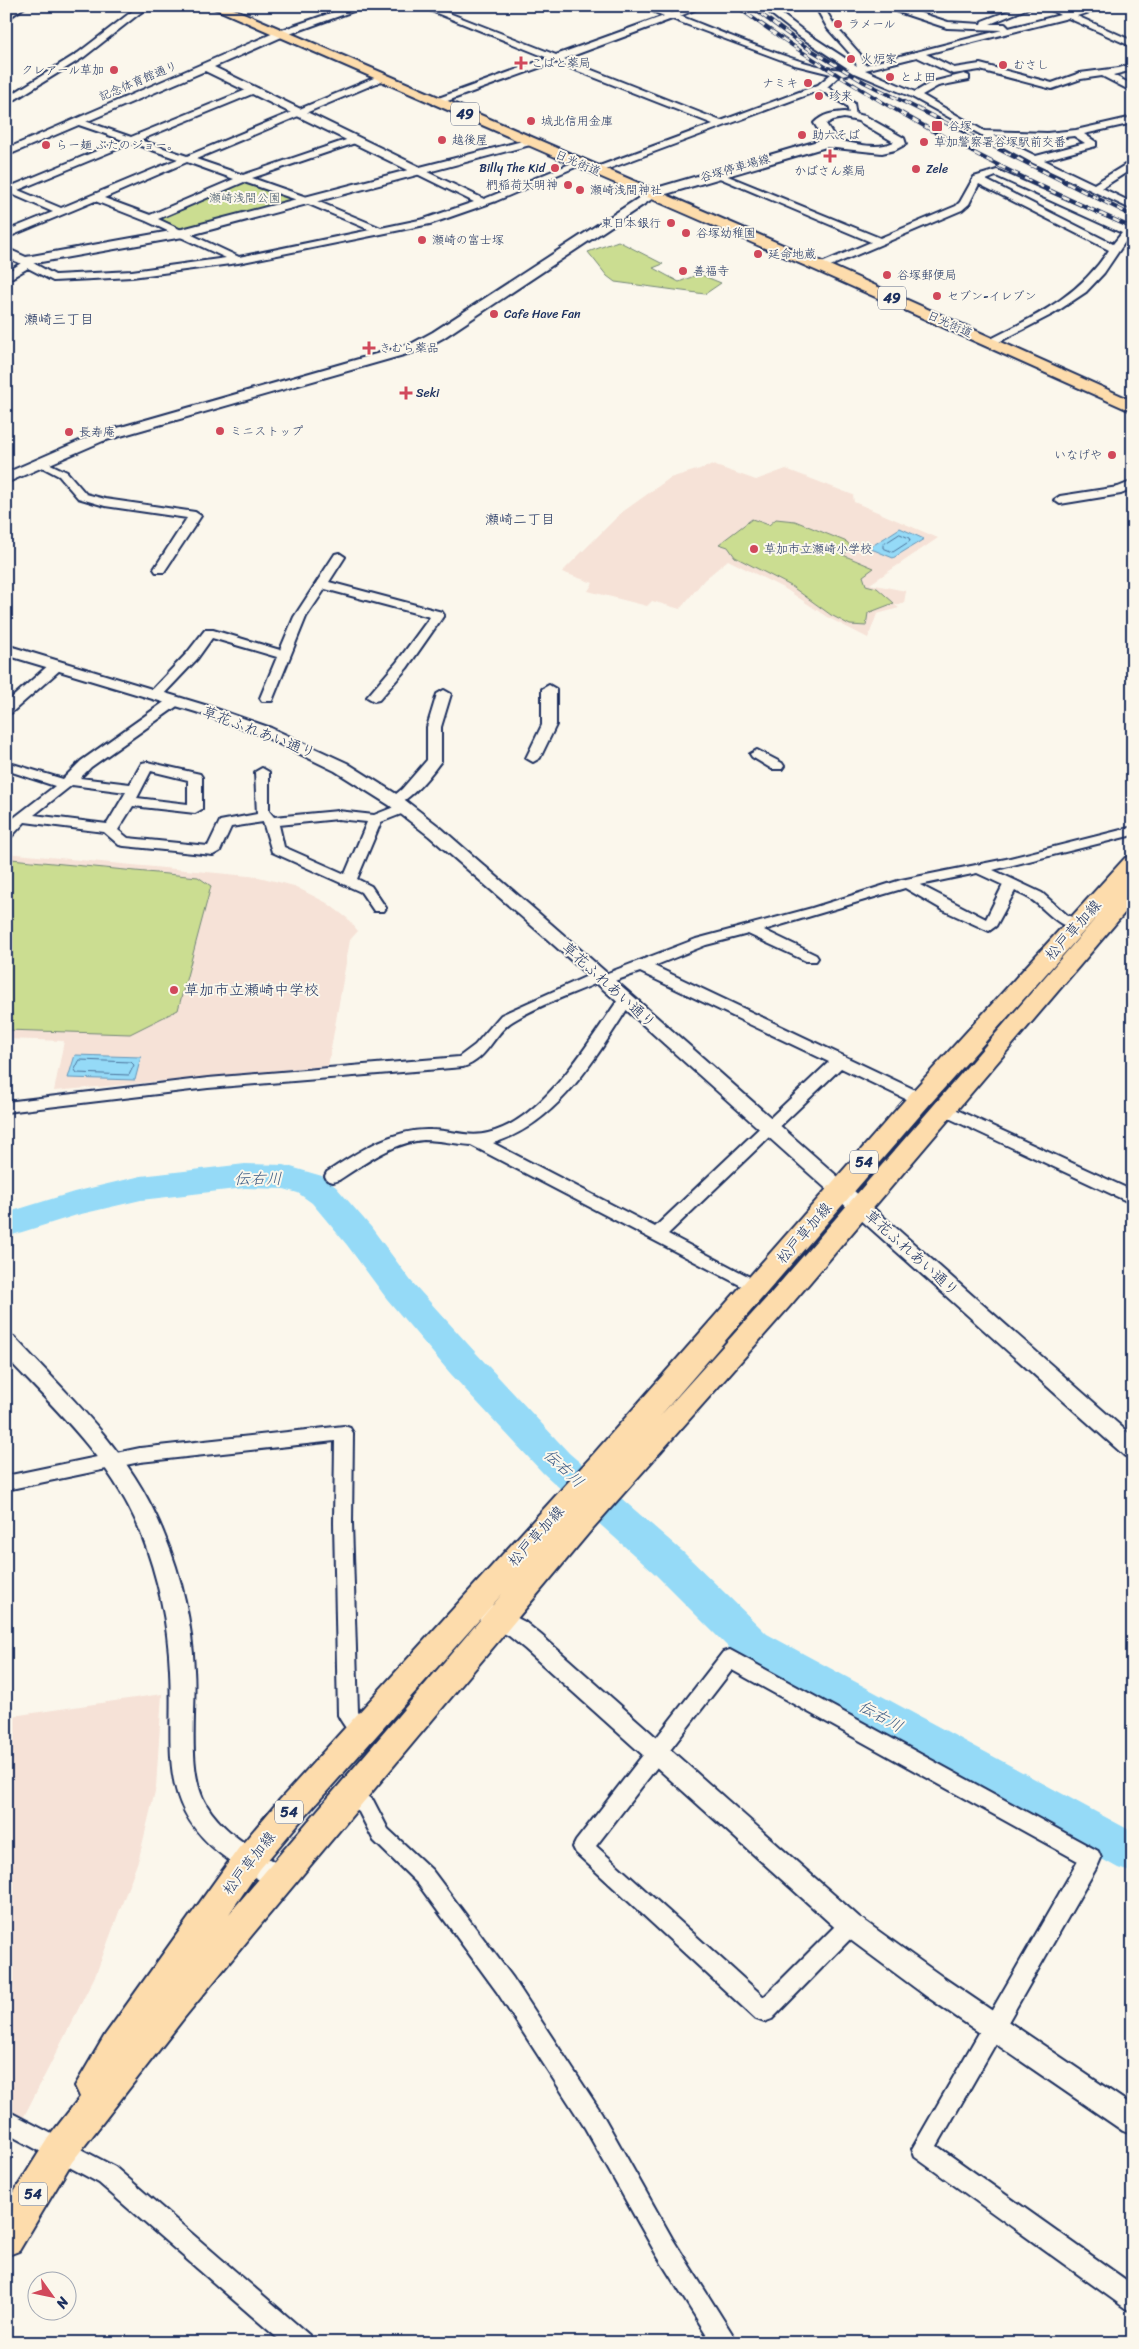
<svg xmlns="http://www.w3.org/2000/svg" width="1139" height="2349" font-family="Sriracha,'Klee One',sans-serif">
  <rect width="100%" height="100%" fill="#fbf7ec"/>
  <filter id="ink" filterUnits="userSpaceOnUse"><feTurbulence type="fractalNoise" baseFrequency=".02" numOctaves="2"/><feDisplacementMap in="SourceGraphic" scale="10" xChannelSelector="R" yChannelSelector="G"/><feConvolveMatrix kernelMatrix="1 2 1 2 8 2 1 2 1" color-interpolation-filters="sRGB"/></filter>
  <g filter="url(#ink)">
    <path fill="#f6e2d7" d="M713 465 756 480 786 469 853 495 854 502 938 538 870 584 906 591 904 603 895 605 899 608 877 614 868 638 827 617 787 590 728 560 704 580 680 609 652 601 647 606 588 591 593 583 562 572 621 513 670 478Z
      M6 853 259 877 294 886 327 903 347 918 358 931 350 940 328 1066 54 1091 64 1041 6 1039Z
      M162 1694 156 1787 139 1858 96 1974 6 2152V1717Z"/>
    <path fill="#cbdd91" stroke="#738678" d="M246 181 298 200 184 230 159 218Z
      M618 241 663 264 653 268 679 282 699 274 721 283 705 294 615 282 607 276 588 252Z
      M752 519 769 525 776 519 795 521 847 542 852 548 843 555 874 568 863 576 866 585 877 588 894 603 868 613 866 626 850 625 831 615 791 586 735 557 728 547 719 544Z
      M11 859 198 877 211 886 178 1010 130 1034 6 1030V862Z"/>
    <path fill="#95daf7" stroke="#6496ba" d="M900 528 924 539 893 558 869 548Z
      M75 1055 141 1057 135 1080 68 1078Z"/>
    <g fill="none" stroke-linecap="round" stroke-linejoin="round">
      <path stroke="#4c739b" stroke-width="1" d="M900 534 909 538 910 541 893 552 883 548V545Z
        M80 1060 131 1062 134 1065 129 1075 77 1073 75 1070Z"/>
      <path fill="#95daf7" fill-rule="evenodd" d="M245 1164 284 1165 322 1176 336 1187 371 1227 411 1281 476 1353 569 1453 682 1551 767 1634 1133 1832V1873L1118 1868 739 1658 654 1573 543 1473 450 1373 387 1299 347 1245 312 1203 298 1193 284 1189 245 1188 141 1200 77 1215 6 1237V1213L74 1192 141 1176Z"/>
      <defs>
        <path id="minor" d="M16 6H26L6 20V13Z
          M139 6H149L84 57 6 105V98L78 53Z
          M419 6H431L556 55 664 16 640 6H653L672 13 691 6H704L680 16C712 28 822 76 849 69L799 36 761 6H771L805 32 857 66 853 57 828 29 815 6H823L835 26 860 54 865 65 1002 30 947 28 880 6 905 8 948 22 981 24 982 21 1021 6H1033L990 24H1005L1009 28 1060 15 1044 6H1056L1069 12 1093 6H1108L1077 16 1133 41V47L1068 18 926 54 954 68 980 64 1052 83 1080 73 1119 68 1133 64V70L1113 75 1133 85V92L1102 76 1081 79 1052 89 980 70 953 74 917 57 865 70 915 92 932 82 964 74 969 76V80L938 86 922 95 984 131 1047 133 1076 130 1133 117V123L1084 134 1096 142V146L1044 160 1094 184 1125 165H1133V171L1130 170 1102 188 1133 203V210L1031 162 912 97 855 73 838 77 827 87 854 103 856 117H850L847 106 820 90 600 172H594V168L713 124 555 62 439 104H433V100L548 58ZM672 19 795 65 831 74 818 85 721 121 564 59ZM993 135 1047 139 1074 136 1085 143 1036 156Z
          M381 75 384 76V80L196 159 243 175 352 138H358V142L252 178 312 199 381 228 424 219 474 202 417 174V170H423L484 199 577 161 585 163 496 201 430 224 238 263 132 277 53 281 28 268 6 281V273L21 263 19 261 24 258 55 275 132 271 226 258 146 221 95 201 6 238V231L53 212 7 192V188L123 140 76 124V120H82L131 137 251 88H257V92L140 140 187 156ZM132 143 178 159 61 208 18 190ZM187 162 234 179 150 215 104 198ZM244 182 306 203 370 230 239 257 158 219Z
          M997 170 1128 228 1133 227V237L1129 236 1104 273 1086 292 1053 314 991 346 987 345V341C1037 315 1077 298 1109 250L979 184 969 204 962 210 821 270 816 267 817 265 871 242 710 174 718 172 880 238 956 206 960 202 974 177ZM996 176 1122 233 1113 244 986 180Z
          M40 459 67 472 86 494 105 499 195 512 201 516 164 572H156L154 569 187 518 105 506 78 498 59 476 36 464 34 462Z
          M1133 481V489L1121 494 1060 504 1054 500 1060 496 1118 487Z
          M339 553 345 557 329 582 442 612 444 615 407 668 379 700 374 701 367 697 397 662 430 617 325 589 306 617 272 701H262L260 698 277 657 212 638 197 659 160 698H150L148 695 150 692 187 653 205 630H213L280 650 294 617 335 554Z
          M56 662 62 666 61 669 11 713 6 714V703L51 663Z
          M549 685 556 689V725L540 758 533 762 526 758 542 725V689Z
          M444 690 451 694 441 727V761C432 773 406 808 390 804L388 801 402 789 427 760V727L437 694Z
          M175 697 182 701 180 704 91 767 80 778 130 784 142 763 147 762 200 774 202 777V809L195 813 133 806 118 830 128 838 208 846 220 821 257 814 255 772 262 768 269 772V811L274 817 338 811 374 815 399 805H409L411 808 409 811 381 822 357 879 371 886 386 908 384 911H374L361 892 272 852 263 822 231 827 220 851 213 855 124 846 119 845 104 832 25 822 11 837 6 838V825L11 820 55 786 6 770V762L63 779 81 761 170 698ZM151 771 188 780V804L137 798ZM72 785 126 792 107 824 34 815ZM338 819 367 822 345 874 284 847 279 825Z
          M757 750 782 763 784 766 782 769H772L752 757 750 754Z
          M1133 827V835L993 870 1042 893 1067 915 1082 921 1084 924 1082 927C1062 933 1047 910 1032 900 1027 896 1020 894 1015 891L996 926 989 931 943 910 905 888 764 930 816 955 818 958 816 961H806L748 934 706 945 654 966 926 1095 928 1099 926 1103H914L841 1068 668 1234 763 1284 765 1288 763 1292 757 1294 471 1145C455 1144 440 1140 424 1140 393 1142 364 1164 339 1180L333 1182 327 1180 325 1176 327 1172C358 1152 393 1128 431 1130 450 1130 469 1138 488 1133 543 1121 590 1040 620 997H630L633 1000C598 1054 559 1124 493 1143L655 1227 829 1062 640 972 603 985 597 983C570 995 539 1005 513 1021 494 1032 488 1060 463 1067L208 1088 6 1112V1102L208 1078 459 1057 475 1045 501 1015 594 973 599 971 605 974 696 939 812 908 901 880 1006 859ZM977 873 1003 885 986 919 920 885Z
          M944 1104 1133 1191V1204L938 1113 936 1109 938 1105Z
          M344 1426 350 1428 353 1433 352 1523 358 1712 371 1730 368 1736C354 1741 344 1727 338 1715L334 1523 335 1441 140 1462 6 1490V1476L140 1448Z
          M730 1650 1098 1851 1101 1858 1098 1865 937 2146 1133 2285V2312L1125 2308 915 2157 912 2149 1078 1861 732 1670 596 1846 764 1997 843 1918 850 1915 857 1918 861 1925 857 1932 772 2019 764 2022 756 2019 576 1853 573 1847 576 1841 723 1652Z
          M350 1786 373 1800 388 1829 432 1870 513 1978 601 2112 672 2238 738 2343H712L656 2254 585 2128 497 1992 418 1884 374 1841 359 1812 343 1801 340 1795 343 1789Z
          M6 2110 115 2167 309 2335 313 2343H283L99 2183 6 2133Z"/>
        <path id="tertiary" d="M351 6H367L284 36 214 67 420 167 530 139 534 140 536 142 534 144 183 237 24 265 6 257V248L26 257 182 229 408 170 205 71 6 156V149L276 32Z
          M844 112 865 116 904 138 906 144 895 150 882 153 817 146 815 144 822 136 814 123C823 114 832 113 844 112ZM844 118 858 121 894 142C875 151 852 142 833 140L834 136 826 124 833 120Z
          M651 190 657 194 655 197 443 338 421 350 103 441 6 483V473L93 435 411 344 433 332Z
          M6 645 208 706 271 728 347 763 401 797 441 828 558 930 1133 1437V1459L1125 1456 546 938 429 836 389 805 335 771 259 734 196 712 6 655Z
          M6 1335 14 1337C71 1398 133 1454 164 1534 182 1577 192 1623 194 1670 197 1709 186 1771 206 1804 224 1835 259 1852 288 1870L292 1878 288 1886 279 1889C262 1883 245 1872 230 1861 154 1808 174 1749 170 1670 168 1623 158 1577 141 1533 113 1462 57 1411 6 1357Z
          M488 1603 525 1622 541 1635 859 1917 944 1978 1133 2106V2135L1123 2131 926 1996 841 1933 525 1649 509 1636 480 1620 476 1613 480 1606Z"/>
        <path id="secondary" d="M821 140 828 144 826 147 656 197 651 198 644 194 646 191Z"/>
        <path id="primary" d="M209 6H227L827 264 1133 401V412L815 270Z
          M1133 856V877L1126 884 1133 882V903L789 1307 593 1528 252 1935 184 2018 72 2162 19 2251 6 2256V2205L48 2138 80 2097 75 2086 105 2035 238 1849 276 1804 590 1458 911 1093 1125 858ZM1102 911 771 1293 660 1416 929 1105ZM503 1593 229 1914 260 1869 298 1824Z"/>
      </defs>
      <use href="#minor" stroke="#1b2f5e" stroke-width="4"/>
      <use href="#tertiary" stroke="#1b2f5e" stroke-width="4"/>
      <use href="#secondary" stroke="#1b2f5e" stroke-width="4"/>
      <use href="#primary" stroke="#1b2f5e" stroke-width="4"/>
      <use href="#minor" fill="#fbf7ec" fill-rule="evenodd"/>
      <use href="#tertiary" fill="#fbf7ec" fill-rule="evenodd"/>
      <use href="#secondary" fill="#fbf7ec" fill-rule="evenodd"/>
      <use href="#primary" fill="#fddcac" fill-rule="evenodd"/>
      <defs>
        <path id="rail" d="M736 6C862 98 990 166 1133 228
          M750 6 803 45 864 82 1133 216"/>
      </defs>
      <use href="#rail" stroke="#1b2f5e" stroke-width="4"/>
      <use href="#rail" stroke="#fbf7ec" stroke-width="2.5" stroke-dasharray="7" stroke-linecap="butt"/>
    </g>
  </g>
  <g fill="#d1495b" stroke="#fbf7ec" stroke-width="2">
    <circle cx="838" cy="24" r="5"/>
    <circle cx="851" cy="59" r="5"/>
    <path d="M518.5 55.5h5v5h5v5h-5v5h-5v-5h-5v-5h5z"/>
    <circle cx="1003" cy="65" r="5"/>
    <circle cx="114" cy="70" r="5"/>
    <circle cx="890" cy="77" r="5"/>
    <circle cx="808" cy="83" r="5"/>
    <circle cx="819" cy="96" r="5"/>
    <circle cx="531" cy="121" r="5"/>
    <rect x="931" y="120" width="12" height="12" rx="2.5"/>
    <circle cx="802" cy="135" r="5"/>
    <circle cx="442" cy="140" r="5"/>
    <circle cx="924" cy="142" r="5"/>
    <circle cx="46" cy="145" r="5"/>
    <path d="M827.5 148.5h5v5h5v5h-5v5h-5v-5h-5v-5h5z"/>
    <circle cx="555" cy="168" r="5"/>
    <circle cx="916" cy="169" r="5"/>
    <circle cx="568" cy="185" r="5"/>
    <circle cx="580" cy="190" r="5"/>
    <circle cx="671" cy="223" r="5"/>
    <circle cx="686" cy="233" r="5"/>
    <circle cx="422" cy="240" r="5"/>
    <circle cx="758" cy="254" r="5"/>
    <circle cx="683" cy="271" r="5"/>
    <circle cx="887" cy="275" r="5"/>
    <circle cx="937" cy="296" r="5"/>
    <circle cx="494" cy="314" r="5"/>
    <path d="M366.5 340.5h5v5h5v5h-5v5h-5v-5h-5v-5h5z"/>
    <path d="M403.5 385.5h5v5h5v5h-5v5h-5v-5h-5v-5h5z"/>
    <circle cx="220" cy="431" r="5"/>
    <circle cx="69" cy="432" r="5"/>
    <circle cx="1112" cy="455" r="5"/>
    <circle cx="754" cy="549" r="5"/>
    <circle cx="174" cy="990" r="5"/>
  </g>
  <g text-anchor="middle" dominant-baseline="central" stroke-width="4" stroke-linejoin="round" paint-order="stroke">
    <g font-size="12" fill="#1b2f5e" stroke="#fbf7ec" text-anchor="start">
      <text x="848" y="24">ラメール</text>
      <text x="861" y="59">火炉家</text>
      <text x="531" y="63">こばと薬局</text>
      <text x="1013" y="65">むさし</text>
      <text x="104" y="70" text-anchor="end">クレアール草加</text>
      <text x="900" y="77">とよ田</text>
      <text x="798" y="83" text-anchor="end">ナミキ</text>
      <text x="829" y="96">珍来</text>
      <text x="541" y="121">城北信用金庫</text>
      <text x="948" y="126">谷塚</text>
      <text x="812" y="135">助六そば</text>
      <text x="452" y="140">越後屋</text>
      <text x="934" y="142">草加警察署谷塚駅前交番</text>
      <text x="56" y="145">らー麺 ぶたのジョー。</text>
      <text x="545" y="168" text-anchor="end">Billy The Kid</text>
      <text x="926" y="169">Zele</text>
      <text x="830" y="171" text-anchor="middle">かばさん薬局</text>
      <text x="558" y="185" text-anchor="end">椚稲荷大明神</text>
      <text x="590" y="190">瀬崎浅間神社</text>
      <text x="661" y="223" text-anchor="end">東日本銀行</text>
      <text x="696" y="233">谷塚幼稚園</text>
      <text x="432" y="240">瀬崎の富士塚</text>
      <text x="768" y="254">延命地蔵</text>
      <text x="693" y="271">善福寺</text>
      <text x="897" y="275">谷塚郵便局</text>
      <text x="947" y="296">セブン-イレブン</text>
      <text x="504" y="314">Cafe Have Fan</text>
      <text x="379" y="348">きむら薬品</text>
      <text x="416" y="393">Seki</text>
      <text x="230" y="431">ミニストップ</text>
      <text x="79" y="432">長寿庵</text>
      <text x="1102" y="455" text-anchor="end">いなげや</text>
      <text x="764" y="549">草加市立瀬崎小学校</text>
    </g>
    <g font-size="12" fill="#1b2f5e" stroke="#fbf7ec">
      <text transform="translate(138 81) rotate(-23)">記念体育館通り</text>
      <text transform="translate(578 163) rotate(23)">日光街道</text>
      <text transform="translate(735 168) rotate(-16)">谷塚停車場線</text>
      <text transform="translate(950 324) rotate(24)">日光街道</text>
    </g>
    <g font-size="12" fill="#475a6b" stroke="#fbf7ec">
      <text x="245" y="198">瀬崎浅間公園</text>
    </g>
    <g fill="#fbf7ec" stroke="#5e6b89" stroke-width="1">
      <rect x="451" y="102.5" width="28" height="23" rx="4"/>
      <rect x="878" y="286.5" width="28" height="23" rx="4"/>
      <rect x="850" y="1150.5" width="28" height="23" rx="4"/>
      <rect x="275" y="1800.5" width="28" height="23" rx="4"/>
      <rect x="19" y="2182.5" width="28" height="23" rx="4"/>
    </g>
    <g font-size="14" font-weight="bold" fill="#1b2f5e">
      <text x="465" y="114">49</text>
      <text x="892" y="298">49</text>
      <text x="864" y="1162">54</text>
      <text x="289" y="1812">54</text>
      <text x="33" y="2194">54</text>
    </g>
    <g font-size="14" fill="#1b2f5e" stroke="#fbf7ec">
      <text x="59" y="319">瀬崎三丁目</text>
      <text x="520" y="519">瀬崎二丁目</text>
    </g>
    <g font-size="15" fill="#1b2f5e" stroke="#fbf7ec">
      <text transform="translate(259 732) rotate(21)">草花ふれあい通り</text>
      <text transform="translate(1073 930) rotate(-48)">松戸草加線</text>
      <text transform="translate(609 985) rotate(42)">草花ふれあい通り</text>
      <text transform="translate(804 1233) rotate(-49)">松戸草加線</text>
      <text transform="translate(912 1253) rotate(42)">草花ふれあい通り</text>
      <text transform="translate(536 1536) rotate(-48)">松戸草加線</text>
      <text transform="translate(249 1863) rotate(-52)">松戸草加線</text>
    </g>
    <g font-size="15" fill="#1b2f5e" stroke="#fbf7ec" text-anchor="start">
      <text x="184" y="990">草加市立瀬崎中学校</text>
    </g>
    <g font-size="16" font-style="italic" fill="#3a5a84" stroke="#fbf7ec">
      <text x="258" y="1178">伝右川</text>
      <text transform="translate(564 1468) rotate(43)">伝右川</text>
      <text transform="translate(881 1716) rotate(29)">伝右川</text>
    </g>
  </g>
  <rect width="1139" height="2349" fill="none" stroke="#fbf7ec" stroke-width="25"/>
  <rect x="12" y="12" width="1114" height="2324" fill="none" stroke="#1b2f5e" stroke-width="2" filter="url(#ink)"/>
  <g transform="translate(52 2296) rotate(123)"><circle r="24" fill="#fbf7ec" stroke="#a1a7b3"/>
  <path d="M0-4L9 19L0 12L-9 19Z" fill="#d1495b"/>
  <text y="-8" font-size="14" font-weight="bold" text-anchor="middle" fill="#1b2f5e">N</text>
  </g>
</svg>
